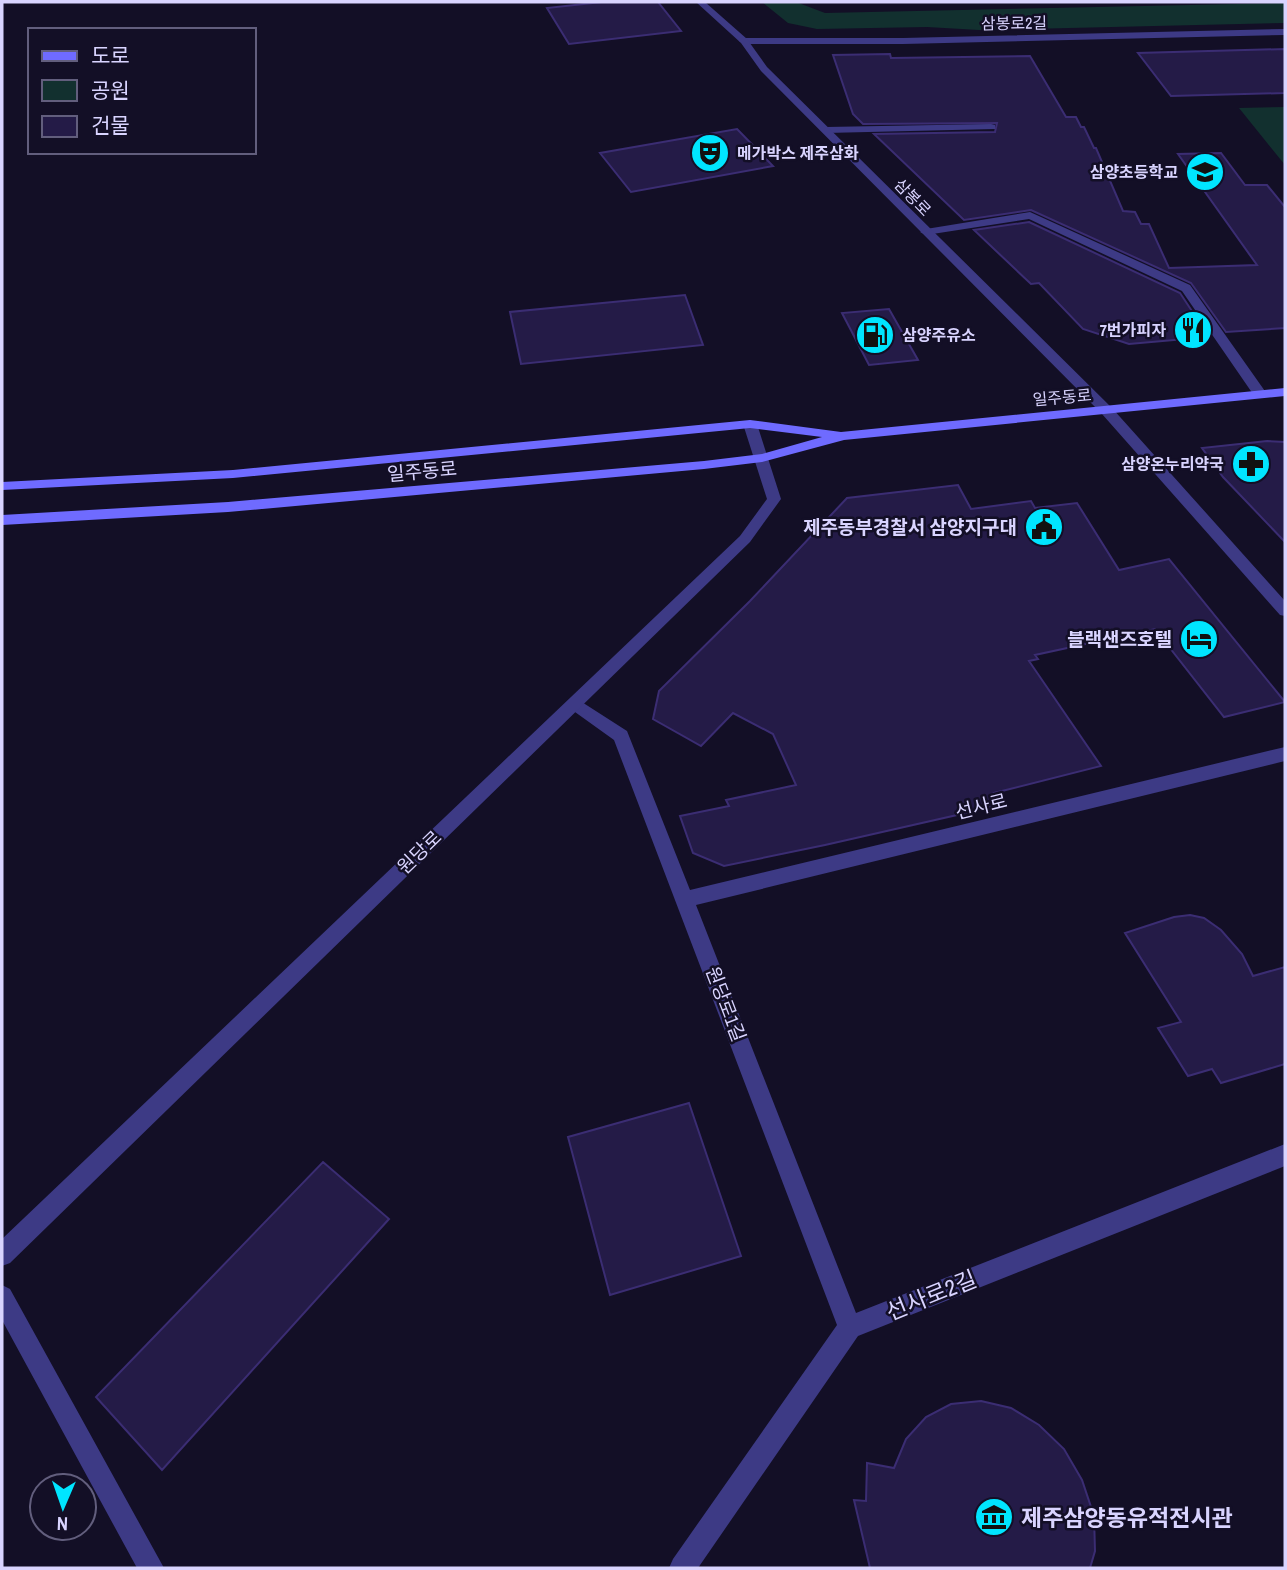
<svg xmlns="http://www.w3.org/2000/svg" width="1287" height="1570" font-family="'Archivo Narrow','Noto Sans KR',sans-serif">
  <rect width="100%" height="100%" fill="#130f26"/>
  <path fill="#12302f" d="M762 2H796L825 13 1285 3V23L979 30 927 27 817 29 788 23Z
    M1285 107V165L1239 108Z"/>
  <path fill="#241b47" stroke="#3b2d73" stroke-width="2" d="M602 2H658L681 31 569 44 547 8Z
    M1285 49V93L1171 96 1138 53Z
    M890 54 891 58 1030 56 1066 117H1076L1081 127H1084L1094 148H1096L1123 211 1135 212 1141 224H1149L1169 268 1257 265 1178 154 1221 153 1245 185H1267L1285 207V328L1226 332 1191 283 1031 210 964 220 874 134 995 132 997 123 863 124 853 114 833 55Z
    M737 129 773 166 631 192 600 153Z
    M1029 222 1180 293 1209 337 1129 344 1083 329 1039 283 1031 284 974 230Z
    M685 295 703 345 521 364 510 312Z
    M889 309 918 360 869 365 842 313Z
    M1267 441 1285 442V542L1223 477 1202 448Z
    M958 485 971 509 1031 501 1035 508 1077 503 1119 570 1169 559 1285 702 1224 717 1155 629 1035 655 1038 659 1029 661 1101 766 994 793 1001 805 825 845 724 866 693 853 680 816 729 806 726 800 796 785 773 734 733 713 701 746 653 719 659 691 750 601 847 498Z
    M1190 915 1204 918 1221 930 1242 954 1253 976 1285 967V1064L1221 1083 1212 1069 1188 1076 1158 1028 1181 1022 1125 933 1174 917Z
    M689 1103 741 1256 610 1295 568 1137Z
    M323 1162 389 1219 162 1470 96 1397Z
    M981 1401 1011 1408 1039 1425 1064 1449 1082 1480 1094 1516 1095 1551 1090 1568H870L854 1500 866 1501 867 1463 894 1468 906 1439 926 1417 951 1404Z"/>
  <g fill="none" stroke-linecap="round" stroke-linejoin="round">
    <path fill="#3d3a85" fill-rule="evenodd" d="M1285 29V35L903 44H744L739 41 744 38H903Z
      M991 124 995 125V129L826 133 821 130 826 127Z
      M1030 212 1190 285 1267 394 1265 397H1255L1182 291 1029 219 926 235 920 232 926 229Z
      M574 697 627 731 690 890 1285 747V761L696 905 856 1313 1285 1144V1166L858 1336 698 1568H669L673 1559 837 1325 614 740 568 707 566 703Z
      M2 1285 10 1289 164 1568H137L2 1320Z"/>
    <path fill="#3d3a85" fill-rule="evenodd" d="M696 2H705L747 39 767 67 1112 408 1285 601V616L1280 615 1102 414 761 71 741 43Z
      M750 420 757 424 781 499 750 542 10 1263 2 1266V1239L740 536 767 499 743 424Z"/>
    <path fill="#6f6bff" fill-rule="evenodd" d="M1285 388V396L844 440 762 462 704 469 228 512 2 525V515L228 502 704 461 762 454 822 437 750 428 233 478 2 490V482L233 470 750 420 841 432Z"/>
  </g>
  <defs>
    <symbol id="theatre-disc" viewBox="-11 -11 22 22"><circle r="9.5" fill="#00e5ff" stroke="#130f26"/><path d="M-5-5.5Q0-4 5-5.5V0Q5 5 0 6Q-5 5-5 0ZM-3.3-2.5H-1v1.5H-3.3ZM1-2.5H3.3v1.5H1ZM-2.8 1Q0 5.5 2.8 1Z" fill="#111"/></symbol>
    <symbol id="school-disc" viewBox="-11 -11 22 22"><circle r="9.5" fill="#00e5ff" stroke="#130f26"/><path d="M0-5L7-2L0 1L-7-2ZM-4 1L0 2.5L4 1V4Q0 6-4 4Z" fill="#111"/></symbol>
    <symbol id="restaurant-disc" viewBox="-11 -11 22 22"><circle r="9.5" fill="#00e5ff" stroke="#130f26"/><path d="M-5-6h1v4h1v-4h1v4h1v-4h1v5L-1.5 .5V6h-2V.5L-5-1ZM5-6V6H3V1.5H1.5Q1.5-4 5-6Z" fill="#111"/></symbol>
    <symbol id="fuel-disc" viewBox="-11 -11 22 22"><circle r="9.5" fill="#00e5ff" stroke="#130f26"/><path d="M-5.5-6h7V0h2V4h1.3V-2.5L3-4.5l.8-.8L6-3V5H2.5V1h-1V6h-7ZM-4.2-4.7v3.2H.2V-4.7Z" fill="#111"/></symbol>
    <symbol id="pharmacy-disc" viewBox="-11 -11 22 22"><circle r="9.5" fill="#00e5ff" stroke="#130f26"/><path d="M-2-6h4v4h4v4h-4v4h-4v-4h-4v-4h4Z" fill="#111"/></symbol>
    <symbol id="civic-disc" viewBox="-11 -11 22 22"><circle r="9.5" fill="#00e5ff" stroke="#130f26"/><path d="M-.6-6.5H3V-4.5H.6V-3L4-1V1h2V6H-6V1h2V-1L-.6-3ZM-1.2 2.5V6h2.4V2.5Z" fill="#111"/></symbol>
    <symbol id="hotel-disc" viewBox="-11 -11 22 22"><circle r="9.5" fill="#00e5ff" stroke="#130f26"/><path d="M-6-4.5h1.5V1H6V5H4.5V3h-9V5H-6ZM-4 0a1.8 1.8 0 1 1 3.6 0ZM.5 0V-2.5h3Q6-2.5 6 0Z" fill="#111"/></symbol>
    <symbol id="museum-disc" viewBox="-11 -11 22 22"><circle r="9.5" fill="#00e5ff" stroke="#130f26"/><path d="M0-6L6-3V-2H-6V-3ZM-5-1h2V3h-2ZM-1-1h2V3h-2ZM3-1h2V3H3ZM-6 4H6V6H-6Z" fill="#111"/></symbol>
  </defs>
  <g fill-rule="evenodd">
    <use href="#theatre-disc" x="688" y="131" width="44" height="44"/>
    <use href="#school-disc" x="1183" y="150" width="44" height="44"/>
    <use href="#restaurant-disc" x="1171" y="308" width="44" height="44"/>
    <use href="#fuel-disc" x="853" y="313" width="44" height="44"/>
    <use href="#pharmacy-disc" x="1229" y="442" width="44" height="44"/>
    <use href="#civic-disc" x="1022" y="505" width="44" height="44"/>
    <use href="#hotel-disc" x="1177" y="617" width="44" height="44"/>
    <use href="#museum-disc" x="972" y="1495" width="44" height="44"/>
  </g>
  <g text-anchor="middle" dominant-baseline="central" stroke-width="5" stroke-linejoin="round" paint-order="stroke">
    <g font-size="16" fill="#d9d4ff" stroke="#130f26">
      <text transform="translate(1014 23) rotate(-1)">삼봉로2길</text>
      <text transform="translate(913 197) rotate(46)">삼봉로</text>
      <text transform="translate(1062 397) rotate(-5)">일주동로</text>
    </g>
    <g font-size="16" font-weight="bold" fill="#d9d4ff" stroke="#130f26" text-anchor="end">
      <text x="737" y="153" text-anchor="start">메가박스 제주삼화</text>
      <text x="1178" y="172">삼양초등학교</text>
      <text x="1166" y="330">7번가피자</text>
      <text x="902" y="335" text-anchor="start">삼양주유소</text>
      <text x="1224" y="464">삼양온누리약국</text>
    </g>
    <g font-size="19" fill="#d9d4ff" stroke="#130f26">
      <text transform="translate(422 471) rotate(-5)">일주동로</text>
      <text transform="translate(981 806) rotate(-14)">선사로</text>
      <text transform="translate(419 852) rotate(-44)">원당로</text>
      <text transform="translate(726 1004) rotate(69)">원당로1길</text>
    </g>
    <g font-size="19" font-weight="bold" fill="#d9d4ff" stroke="#130f26" text-anchor="end">
      <text x="1017" y="527">제주동부경찰서 삼양지구대</text>
      <text x="1172" y="639">블랙샌즈호텔</text>
    </g>
    <g font-size="23" fill="#d9d4ff" stroke="#130f26">
      <text transform="translate(931 1295) rotate(-22)">선사로2길</text>
    </g>
    <g font-size="23" font-weight="bold" fill="#d9d4ff" stroke="#130f26" text-anchor="start">
      <text x="1021" y="1517">제주삼양동유적전시관</text>
    </g>
  </g>
  <rect width="1287" height="1570" fill="none" stroke="#d9d4ff" stroke-width="7"/>
  <rect x="28" y="28" width="228" height="126" fill="#130f26" stroke="#625e7d" stroke-width="2"/>
  <rect x="42" y="51" width="35" height="10" fill="#6f6bff" stroke="#625e7d" stroke-width="2"/>
  <text x="91" y="63" font-size="21" fill="#d9d4ff">도로</text>
  <rect x="42" y="80" width="35" height="21" fill="#12302f" stroke="#625e7d" stroke-width="2"/>
  <text x="91" y="98" font-size="21" fill="#d9d4ff">공원</text>
  <rect x="42" y="116" width="35" height="21" fill="#241b47" stroke="#625e7d" stroke-width="2"/>
  <text x="91" y="133" font-size="21" fill="#d9d4ff">건물</text>
  <g transform="translate(63 1507) rotate(182)"><circle r="33" fill="#130f26" stroke="#625e7d" stroke-width="2"/>
  <path d="M0-5L12 26L0 18L-12 26Z" fill="#00e5ff"/>
  <text y="-10" font-size="19" font-weight="bold" text-anchor="middle" fill="#d9d4ff">N</text>
  </g>
</svg>
